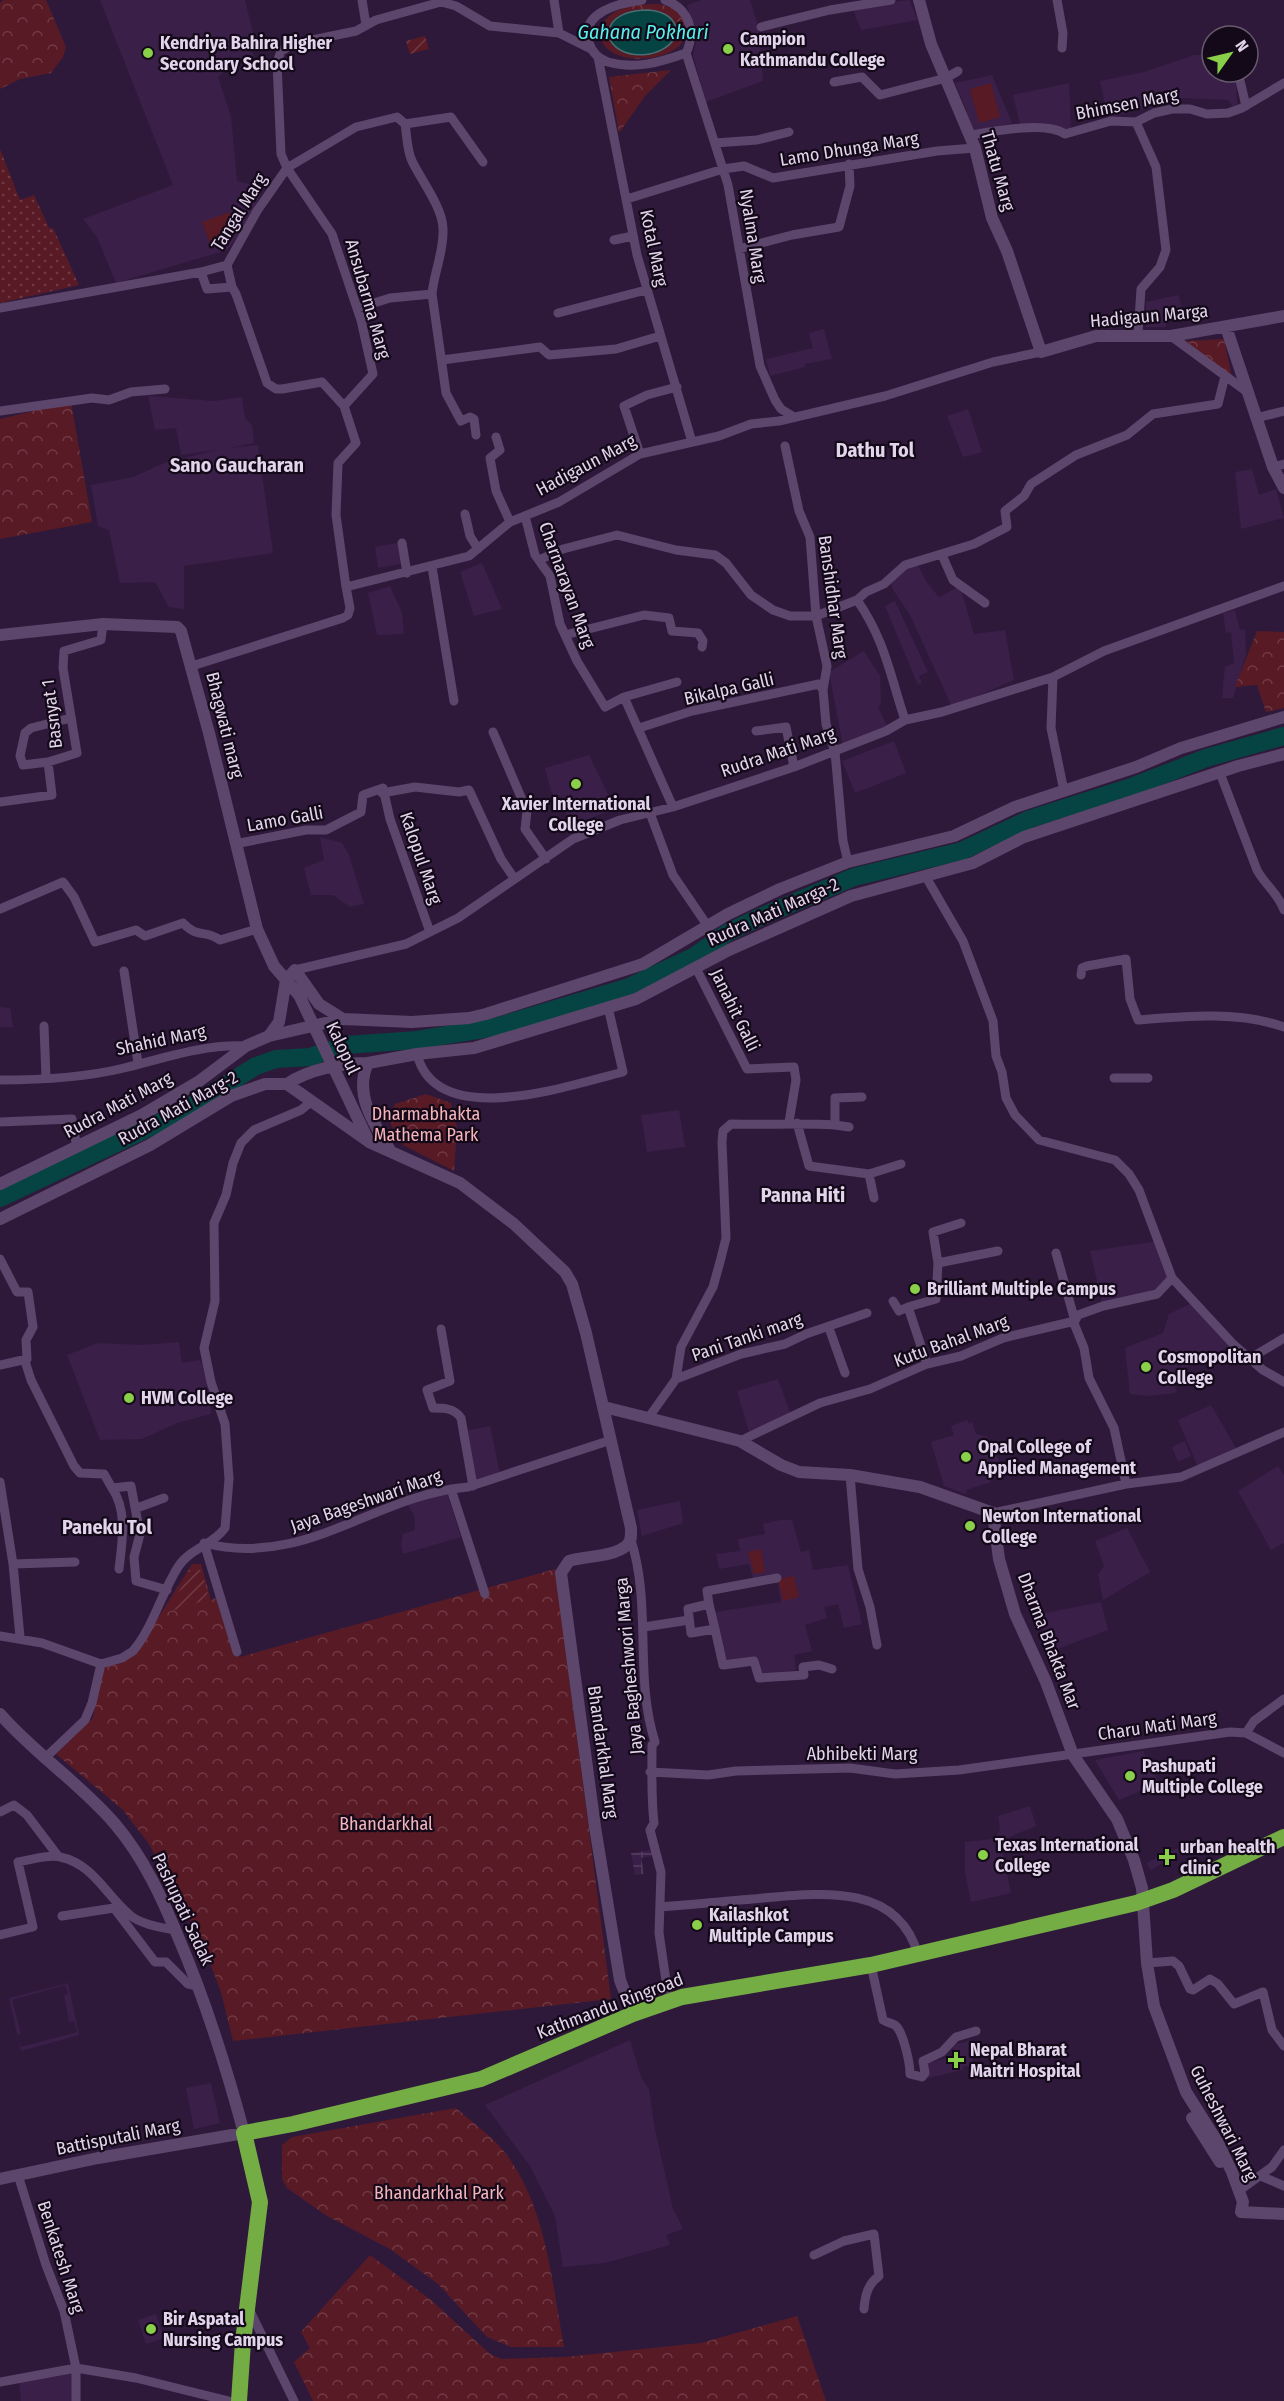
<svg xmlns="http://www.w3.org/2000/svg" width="1284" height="2401" font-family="'Fira Sans Condensed',sans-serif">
  <defs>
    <pattern id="industrial-grid" width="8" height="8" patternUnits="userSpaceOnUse" patternTransform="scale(1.5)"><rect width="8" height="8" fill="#3a1f48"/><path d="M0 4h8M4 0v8" fill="none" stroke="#563f63"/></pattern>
    <pattern id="grass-dots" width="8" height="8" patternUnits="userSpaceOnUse" patternTransform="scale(1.5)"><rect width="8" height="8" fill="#581a25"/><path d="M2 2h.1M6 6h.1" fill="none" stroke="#703a45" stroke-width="1.8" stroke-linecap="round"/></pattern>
    <pattern id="forest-crowns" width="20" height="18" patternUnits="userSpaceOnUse" patternTransform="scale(1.5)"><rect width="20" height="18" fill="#581a25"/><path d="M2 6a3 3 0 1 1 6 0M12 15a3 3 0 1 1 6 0" fill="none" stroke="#703a45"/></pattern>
    <pattern id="garden-furrows" width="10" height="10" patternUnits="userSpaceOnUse" patternTransform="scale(1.5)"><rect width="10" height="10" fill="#581a25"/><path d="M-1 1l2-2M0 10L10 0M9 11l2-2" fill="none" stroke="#703a45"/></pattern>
  </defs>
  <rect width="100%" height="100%" fill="#2f193b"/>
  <path fill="#3a1f48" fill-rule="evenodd" d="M100 0H245L253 33 249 35 254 59 234 63 218 77 231 116 237 181 264 188 244 229 227 250 116 283 97 237 83 219 173 185Z
    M702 0H750L759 29 763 81 706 102 693 55 696 42 687 5Z
    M909 0 918 20 861 30 852 7Z
    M1194 55H1212V72H1236L1237 104 1232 106 1228 100 1185 98 1108 118 1100 81 1144 72Z
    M992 75 1012 123 971 134 966 109 955 83Z
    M1069 83 1071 130 1021 128 1013 95Z
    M1178 295 1185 317 1166 322V327H1146V302Z
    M824 329 832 359 805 364V367L770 376 766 359 813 348 809 333Z
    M148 396 214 401 242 397 245 418 252 425 254 443 229 448 258 445 273 553 184 566V609L169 607 155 582 120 583 109 530 98 526 91 485 133 477 164 463 216 450 181 455 176 428 155 430Z
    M968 409 982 452 963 457 947 416Z
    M1252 469 1259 495 1276 489 1284 518 1241 529 1235 472Z
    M403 542 406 563 378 568 375 547Z
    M482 563 502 609 474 616 460 572Z
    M913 564 919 567 927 583 939 597 960 586 974 634 1005 630 1014 680 952 707 911 617 892 588 891 578Z
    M390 586 402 613 404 634 377 635 368 593Z
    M895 601 928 672 919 676 922 683 918 685 885 606Z
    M1235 610 1240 630 1245 629 1246 655 1233 698H1222L1225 667 1234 663 1231 632 1226 633 1223 613Z
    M864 651 880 676 881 704 878 707 888 728 843 746 829 672Z
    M894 741 906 773 855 793 842 761Z
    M589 755 615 809 573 825 551 791 545 768Z
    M320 837 342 843 349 855 364 904 350 907 333 895H311L304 868 324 860Z
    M0 1007 10 1008 13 1027H0Z
    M679 1110 685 1147 647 1152 641 1115Z
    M1159 1241 1172 1278 1157 1294 1102 1302 1090 1251Z
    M1192 1303 1230 1346 1168 1377 1175 1387 1177 1392 1174 1393 1148 1396 1130 1394 1125 1348 1163 1333 1169 1314Z
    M179 1342 182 1363 200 1360 207 1370 211 1414 177 1423 142 1439 100 1440 67 1355 98 1343 140 1345Z
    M778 1379 792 1418 749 1432 737 1391Z
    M1211 1405 1236 1448 1198 1467 1178 1420Z
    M967 1420 969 1424 972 1422 976 1434 988 1437 1005 1472 990 1477 991 1482 966 1490V1494L944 1486 931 1442 954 1435 951 1426Z
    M490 1426 500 1474 473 1480 465 1431Z
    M1185 1441 1191 1456 1178 1462 1172 1447Z
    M1278 1466 1284 1475V1543L1271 1550 1238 1491Z
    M447 1493 461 1537 403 1554 401 1547 403 1534 415 1530 414 1515 407 1504Z
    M680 1501 683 1523 642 1536 637 1510Z
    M780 1520H792L801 1552 809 1550 813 1570 848 1565 862 1624 844 1628 838 1604 824 1607 827 1618 805 1625 812 1651 794 1655 796 1670 761 1675 758 1657 725 1662 716 1612 781 1602 777 1578 754 1581 749 1564 719 1569 716 1554 740 1551 738 1539 765 1534 763 1524Z
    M1127 1528 1150 1572 1103 1600 1098 1574 1104 1566 1095 1541Z
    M1101 1602 1108 1630 1052 1651 1036 1615Z
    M1143 1751 1159 1783 1119 1800 1095 1760Z
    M1030 1806 1036 1826 1000 1841 1011 1893 971 1902 965 1873V1842L993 1839 1000 1831 998 1816Z
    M1182 1846 1184 1851 1151 1870 1146 1863Z
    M68 1983 79 2035 21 2051 9 1998ZM65 1985 68 1994 64 1995 69 2022 74 2021 77 2032 21 2047 17 2035 21 2034 12 2000Z
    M630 2040 641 2077 649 2089 654 2125 673 2209 683 2229 666 2235 670 2245 605 2263 563 2267 555 2216 530 2166 485 2105Z
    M969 2041 974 2065 963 2067V2070L928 2078 925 2063 955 2057 952 2045Z
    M211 2083 220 2123 194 2129 186 2088Z
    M156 2314 164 2338 146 2344 138 2320Z
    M73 2372 72 2401H21L19 2381Z"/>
  <path fill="url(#industrial-grid)" d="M652 1850 653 1856 641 1858 644 1874 635 1875 631 1853Z"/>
  <path fill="url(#grass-dots)" d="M0 149 20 200 34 195 49 228H53L79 285 0 303Z"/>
  <path fill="url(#forest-crowns)" d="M3 0H46L66 47 63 57 51 73 20 79 0 89V3Z
    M658 4C669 6 679 10 684 21 702 64 596 75 600 29 609 6 637 4 658 4Z
    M671 70 645 96 619 133 609 77Z
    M1224 339 1232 378 1186 341Z
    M71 402 92 522 0 539V419Z
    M1257 631 1284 632V708L1266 712 1257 685 1235 687Z
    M426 1094 451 1103 457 1128 454 1171 403 1145 389 1121 395 1104Z
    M192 1564H201L211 1600 216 1598 232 1650 240 1657 555 1569 611 1999 233 2041 221 1992 203 1945 149 1844 123 1810 56 1754 93 1718 103 1666 136 1653Z
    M456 2108C473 2123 496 2139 509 2158 547 2212 552 2284 564 2347H511L487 2337 438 2284 390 2249 327 2216 287 2188 282 2179V2145L292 2137Z
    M370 2255 431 2300 490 2354 501 2359 565 2357 701 2343 797 2316 826 2401H313L294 2362 310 2348 301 2332Z"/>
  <path fill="url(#garden-furrows)" d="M425 36 429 49 410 54 406 41Z
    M191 1570H202L209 1599 168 1612Z"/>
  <path fill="#581a25" d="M991 83 1000 117 979 123 970 89Z
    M230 212 238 232 210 243 202 222Z
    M761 1549 765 1572 754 1574 748 1552Z
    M794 1576 799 1597 783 1601 778 1579Z"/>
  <path fill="#054443" stroke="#476f75" stroke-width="1.5" d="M648 10C661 11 675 16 677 32 670 60 615 64 608 34 610 15 631 10 648 10Z"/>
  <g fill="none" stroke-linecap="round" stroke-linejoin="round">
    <path stroke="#054443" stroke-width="18" d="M0 1198 182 1112 256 1066 276 1059 310 1057 346 1045 417 1040 495 1027 629 987 693 957 727 933 758 918 854 877 962 851 1030 819 1134 786 1206 758 1284 736"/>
    <path stroke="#5d466b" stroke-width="9" d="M362 0 366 25
      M554 0 559 33
      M642 0C620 3 579 12 589 43 592 52 599 59 608 62 635 70 661 62 686 53 697 31 688 8 665 0
      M1057 0 1063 33 1062 48
      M441 2 456 6 490 26 559 33 591 49
      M761 27 830 10 891 0
      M686 53 728 185 760 366 775 400 781 409 794 417
      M598 57 637 255 692 442
      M1238 72 1246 106
      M834 82 862 77 880 95 946 78 958 71
      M1136 122 1156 167 1166 250 1160 267 1141 289 1138 334
      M971 135C994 131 1046 121 1065 134L1111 121 1136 122 1154 113 1172 109H1190L1207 114 1228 113 1242 108 1284 83
      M715 143 757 140 789 132
      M627 199 723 169 744 166 773 178 937 151 975 148
      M614 240 633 236
      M739 249 792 235 839 227 850 186 849 164
      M227 265 232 287
      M201 272 207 289 232 287 236 294 267 383 276 389H282L322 382 344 406 356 443 338 463 336 515 346 587
      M432 294 446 393 461 421 470 417 474 419 476 435
      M0 308 201 272 227 265 257 211 287 168 281 154 277 63 281 51 293 44 356 31 376 20 441 2 440 0
      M358 308 390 298 432 294C434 272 444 252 443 229 443 208 421 180 412 161 407 151 407 136 405 124
      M558 313 646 290
      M1171 336 1246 391
      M442 360 540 347 549 355 616 349 660 336
      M344 406 373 374 361 320 332 234 287 168 356 127 397 117 405 124 451 117 483 162
      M0 411 92 398 109 400 131 392 165 389
      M1256 418 1284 411
      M496 437 500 450 490 458 496 491 510 522
      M785 446 799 511 810 537 816 616 827 666 823 690 826 724 835 752 843 841 848 862
      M640 454 624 406 647 395 677 387
      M1273 467 1284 464
      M465 514 470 536 478 549
      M525 516 535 555 550 576 560 624 577 661 605 707 624 697 673 807
      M402 543 407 573
      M942 555 953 580 985 603
      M539 560 563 549 617 535 676 550 715 555 726 563 751 595 773 610 790 616H816L857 600 866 592 884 584 905 565 974 544 1007 527 1005 511 1024 496 1031 484 1076 455 1127 435 1153 414 1218 404 1225 376
      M432 567 454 701
      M857 600C885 640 890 675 905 720
      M565 635 644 615 669 618 672 631 698 633 703 641 702 647
      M192 666 343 618 348 615 350 608 346 587 469 556 510 522 559 502 640 454 719 436 751 424 779 421 885 396 993 362 1041 352
      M1053 677 1051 728 1064 791
      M624 697 677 682
      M639 728 692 711 819 684 823 690
      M756 731 786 727 794 767
      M493 732 527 811 525 829 546 859
      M48 762 23 765 20 756 25 733 31 728 71 718
      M1220 773 1257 870C1265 885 1278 893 1284 910
      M382 793 415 787 459 792 469 790 501 859 514 878
      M0 802 52 795 48 762 77 753 63 668 64 651 101 640 103 624
      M650 813 673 875 707 925
      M237 850 240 843 306 830H326L361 812 363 795 383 788 390 819 430 932
      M926 877 963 941 993 1021 996 1056 1002 1072 1006 1098 1015 1115 1039 1140 1115 1160 1129 1174 1139 1190 1172 1278 1234 1345 1263 1370 1284 1382
      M0 909 63 882 74 897 95 942 136 930 145 936 183 923C198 939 204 929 220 940L257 929
      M696 968 747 1069 794 1067 796 1080 789 1122
      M295 970 406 944 458 918 573 839 620 820 673 807 794 767 886 731 905 720 942 712 1053 677 1104 651 1284 586
      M124 971 138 1063
      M1081 975 1082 968 1087 966 1126 959 1130 999 1138 1020C1186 1016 1239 1011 1284 1027
      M44 1026 46 1078
      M417 1054C436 1132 570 1085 623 1072L608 1007
      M1114 1078H1148
      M0 1080C38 1080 87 1077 124 1068 164 1058 204 1044 246 1046
      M0 1122 72 1119 77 1148
      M797 1123 809 1166 869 1174
      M835 1125 849 1127
      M874 1198 869 1174 901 1164
      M1056 1253 1075 1321
      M0 1259 17 1292H28L33 1327 26 1340 27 1359 0 1365
      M938 1263 998 1251
      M893 1301 899 1311 908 1307
      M1073 1321 1084 1348 1089 1378 1114 1428 1126 1484
      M829 1328 845 1373
      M441 1329 450 1381 427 1390 433 1408C444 1408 454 1408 461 1418L473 1486
      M1249 1359 1284 1338
      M25 1361 31 1380 74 1466 80 1473 104 1474 112 1488 131 1486 140 1534 134 1557 136 1581 167 1590
      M927 1364 908 1307 936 1299 938 1263 933 1232 961 1223
      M676 1379 741 1354 785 1344 806 1334 867 1313
      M649 1417 676 1379 681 1347 713 1287 720 1262 726 1238 722 1142 723 1131 731 1124C766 1125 800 1123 835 1125V1098L862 1097
      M740 1441 820 1403 870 1389 927 1364 961 1356 1003 1338 1075 1321 1078 1315 1103 1306 1157 1294 1172 1278
      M850 1475 858 1569 870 1607 877 1645
      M0 1482 13 1564
      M112 1488C128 1511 122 1543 119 1569
      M451 1489 485 1594
      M137 1508 164 1498
      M993 1513 1126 1484 1181 1477 1284 1432
      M631 1540C652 1606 634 1677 655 1742L652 1745C652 1771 651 1796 654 1823L650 1830 661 1872 659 1933 669 2001
      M709 1604 715 1629 691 1633 688 1609Z
      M709 1604 707 1591 777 1578
      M644 1627 689 1620
      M715 1629 723 1665 754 1661 759 1678 804 1675 803 1667 819 1665 832 1669
      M0 1636 42 1643 101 1664
      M20 1637 13 1564 75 1562
      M237 1652 204 1543C305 1569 374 1495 468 1487L611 1440
      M1246 1733 1254 1721 1284 1699
      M44 1759 85 1720 92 1703 101 1664 122 1658 133 1651C153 1627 161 1594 178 1567 190 1548 213 1545 225 1528L229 1479 225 1424 211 1382 204 1348 215 1301 214 1223 226 1195 233 1163 241 1143 254 1130 301 1110 312 1101
      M650 1772 708 1775 736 1771 850 1768 895 1774 959 1770 1230 1732 1246 1733 1284 1753
      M0 1812 14 1805 27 1815 58 1856
      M660 1907C691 1904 722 1902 752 1899 813 1894 897 1879 918 1955
      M62 1916 114 1908 155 1962H166L188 1984 198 1986
      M0 1935 33 1927 18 1862C31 1860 48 1854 60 1857 94 1864 106 1896 131 1916 143 1925 161 1928 176 1930
      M1147 1963 1173 1961 1179 1966 1190 1989 1193 1990 1210 1979 1218 1984 1234 2004 1263 1992 1272 2030 1284 2046
      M871 1965 883 2020C887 2023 893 2023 896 2026 904 2034 910 2064 910 2074L922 2077 925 2073 923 2061 942 2052 956 2037 976 2031
      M1261 2176 1284 2186
      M1240 2190 1272 2167 1284 2150
      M814 2255 844 2241 874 2234 879 2276C868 2284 865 2295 864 2309
      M249 2309 294 2401
      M0 2382 76 2368 64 2311 46 2265 18 2175
      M76 2401V2368L136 2378 229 2401"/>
    <path stroke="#5d466b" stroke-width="12" d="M919 0 931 44 975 148 992 218 1007 251 1041 352 1096 336H1171L1284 316
      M1226 327 1273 467 1284 488
      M0 635 103 624 177 627 181 631 209 733 257 929 274 966 299 995 369 1142 460 1183 514 1224 565 1272 572 1284 586 1333 631 1528C631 1535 632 1542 626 1546 613 1557 585 1556 569 1561L561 1573 595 1827 620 1980 633 2014
      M269 1036 343 1019
      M287 1084C309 1069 342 1063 368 1063
      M391 1152C375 1125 353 1095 368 1063L417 1054 474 1048 636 999 729 950 851 896 973 863 1024 837 1238 766 1284 754
      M0 1184 142 1115 198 1082 246 1046 269 1036 279 1022 286 980 295 970 319 1004 343 1019 412 1022 469 1018 486 1014 643 964 728 914 780 889 848 862 954 836 1015 807 1136 767 1181 748 1284 717
      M0 1219 150 1145 231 1096 265 1084H287L368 1141
      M604 1407 740 1441 781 1465 799 1472 850 1475 920 1487 993 1513 999 1559 1015 1614 1046 1682 1073 1755 1117 1819 1134 1860 1142 1888 1147 1963 1154 2006 1186 2092 1218 2143 1232 2172 1243 2202 1241 2212
      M0 1714C35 1754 81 1784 115 1824 144 1858 162 1898 179 1939 206 2002 226 2066 244 2133L98 2158 0 2179
      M1192 2118 1220 2162
      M1241 2212 1284 2214"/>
    <path stroke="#75ad45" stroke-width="16" d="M239 2401 243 2342 260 2202 244 2133 293 2124 481 2079 633 2014 682 1997 871 1965 1136 1903 1173 1890 1284 1837"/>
  </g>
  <g fill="#89cf49" stroke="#130918" stroke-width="2">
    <circle cx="728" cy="49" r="6"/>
    <circle cx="148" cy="53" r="6"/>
    <circle cx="576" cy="784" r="6"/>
    <circle cx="915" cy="1289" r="6"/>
    <circle cx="1146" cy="1367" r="6"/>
    <circle cx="129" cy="1398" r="6"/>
    <circle cx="966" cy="1457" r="6"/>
    <circle cx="970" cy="1526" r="6"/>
    <circle cx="1130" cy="1776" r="6"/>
    <circle cx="983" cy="1855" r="6"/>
    <path d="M1164 1848h6v6h6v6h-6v6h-6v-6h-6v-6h6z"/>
    <circle cx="697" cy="1925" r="6"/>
    <path d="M953 2051h6v6h6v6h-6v6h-6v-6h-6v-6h6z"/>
    <circle cx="151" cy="2329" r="6"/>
  </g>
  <g text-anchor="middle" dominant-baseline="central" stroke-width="4.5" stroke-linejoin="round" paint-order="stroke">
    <g font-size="18" font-weight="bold" fill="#e2d4eb" stroke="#130918" text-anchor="start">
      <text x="740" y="39">Campion<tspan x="740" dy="21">Kathmandu College</tspan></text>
      <text x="160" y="43">Kendriya Bahira Higher<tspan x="160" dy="21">Secondary School</tspan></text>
      <text x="576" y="804" text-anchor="middle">Xavier International<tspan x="576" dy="21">College</tspan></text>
      <text x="927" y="1289">Brilliant Multiple Campus</text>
      <text x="1158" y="1357">Cosmopolitan<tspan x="1158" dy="21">College</tspan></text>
      <text x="141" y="1398">HVM College</text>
      <text x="978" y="1447">Opal College of<tspan x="978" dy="21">Applied Management</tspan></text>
      <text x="982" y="1516">Newton International<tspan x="982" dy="21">College</tspan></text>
      <text x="1142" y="1766">Pashupati<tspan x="1142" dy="21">Multiple College</tspan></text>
      <text x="995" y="1845">Texas International<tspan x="995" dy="21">College</tspan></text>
      <text x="1180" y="1847">urban health<tspan x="1180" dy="21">clinic</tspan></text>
      <text x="709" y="1915">Kailashkot<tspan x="709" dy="21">Multiple Campus</tspan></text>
      <text x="970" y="2050">Nepal Bharat<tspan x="970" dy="21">Maitri Hospital</tspan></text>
      <text x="163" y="2319">Bir Aspatal<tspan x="163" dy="21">Nursing Campus</tspan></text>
    </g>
    <g font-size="18" fill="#e2d4eb" stroke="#130918">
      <text transform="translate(1127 104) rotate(-11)">Bhimsen Marg</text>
      <text transform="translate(849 149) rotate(-9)">Lamo Dhunga Marg</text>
      <text transform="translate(998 171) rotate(74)">Thatu Marg</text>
      <text transform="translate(239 212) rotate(-58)">Tangal Marg</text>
      <text transform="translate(753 236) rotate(81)">Nyalma Marg</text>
      <text transform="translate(654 248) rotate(78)">Kotal Marg</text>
      <text transform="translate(368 299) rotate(74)">Ansubarma Marg</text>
      <text transform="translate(1149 316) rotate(-5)">Hadigaun Marga</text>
      <text transform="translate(586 465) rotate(-28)">Hadigaun Marg</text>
      <text transform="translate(567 585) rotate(70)">Charnarayan Marg</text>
      <text transform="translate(833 597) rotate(82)">Banshidhar Marg</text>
      <text transform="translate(729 689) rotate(-13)">Bikalpa Galli</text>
      <text transform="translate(52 714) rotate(-97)">Basnyat 1</text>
      <text transform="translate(225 725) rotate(76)">Bhagwati marg</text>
      <text transform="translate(778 752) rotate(-19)">Rudra Mati Marg</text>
      <text transform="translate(285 819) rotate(-10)">Lamo Galli</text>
      <text transform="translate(421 858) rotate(71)">Kalopul Marg</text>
      <text transform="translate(773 912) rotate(-24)">Rudra Mati Marga-2</text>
      <text transform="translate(735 1010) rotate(64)">Janahit Galli</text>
      <text transform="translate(161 1040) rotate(-12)">Shahid Marg</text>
      <text transform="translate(343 1048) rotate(65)">Kalopul</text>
      <text transform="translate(118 1105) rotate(-28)">Rudra Mati Marg</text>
      <text transform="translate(178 1108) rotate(-29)">Rudra Mati Marg-2</text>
      <text transform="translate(747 1337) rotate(-19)">Pani Tanki marg</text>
      <text transform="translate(951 1341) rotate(-20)">Kutu Bahal Marg</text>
      <text transform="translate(366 1501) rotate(-19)">Jaya Bageshwari Marg</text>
      <text transform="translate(1049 1641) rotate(69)">Dharma Bhakta Mar</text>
      <text transform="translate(629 1666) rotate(-95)">Jaya Bagheshwori Marga</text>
      <text transform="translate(1157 1726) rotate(-8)">Charu Mati Marg</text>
      <text transform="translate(603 1752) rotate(82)">Bhandarkhal Marg</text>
      <text x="862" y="1754">Abhibekti Marg</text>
      <text transform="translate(183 1909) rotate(65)">Pashupati Sadak</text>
      <text transform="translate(610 2006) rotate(-21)">Kathmandu Ringroad</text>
      <text transform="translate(1224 2123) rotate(63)">Guheshwari Marg</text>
      <text transform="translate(118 2137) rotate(-11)">Battisputali Marg</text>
      <text transform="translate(61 2257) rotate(72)">Benkatesh Marg</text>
    </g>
    <g font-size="18" fill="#f5b4ba" stroke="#130918">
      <text x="426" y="1114">Dharmabhakta<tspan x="426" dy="21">Mathema Park</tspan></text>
      <text x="386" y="1824">Bhandarkhal</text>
      <text x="439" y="2193">Bhandarkhal Park</text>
    </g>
    <g font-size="20" font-style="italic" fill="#58efeb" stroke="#130918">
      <text x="643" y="32">Gahana Pokhari</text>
    </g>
    <g font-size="20" font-weight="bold" fill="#e2d4eb" stroke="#130918">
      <text x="875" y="450">Dathu Tol</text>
      <text x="237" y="465">Sano Gaucharan</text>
      <text x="803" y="1195">Panna Hiti</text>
      <text x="107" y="1527">Paneku Tol</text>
    </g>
  </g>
  <g transform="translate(1230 54) rotate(56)"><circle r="28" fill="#130918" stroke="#665a6c" stroke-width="1.5"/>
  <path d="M0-4.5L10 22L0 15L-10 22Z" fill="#89cf49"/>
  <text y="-9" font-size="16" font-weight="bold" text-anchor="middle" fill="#e2d4eb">N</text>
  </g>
</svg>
